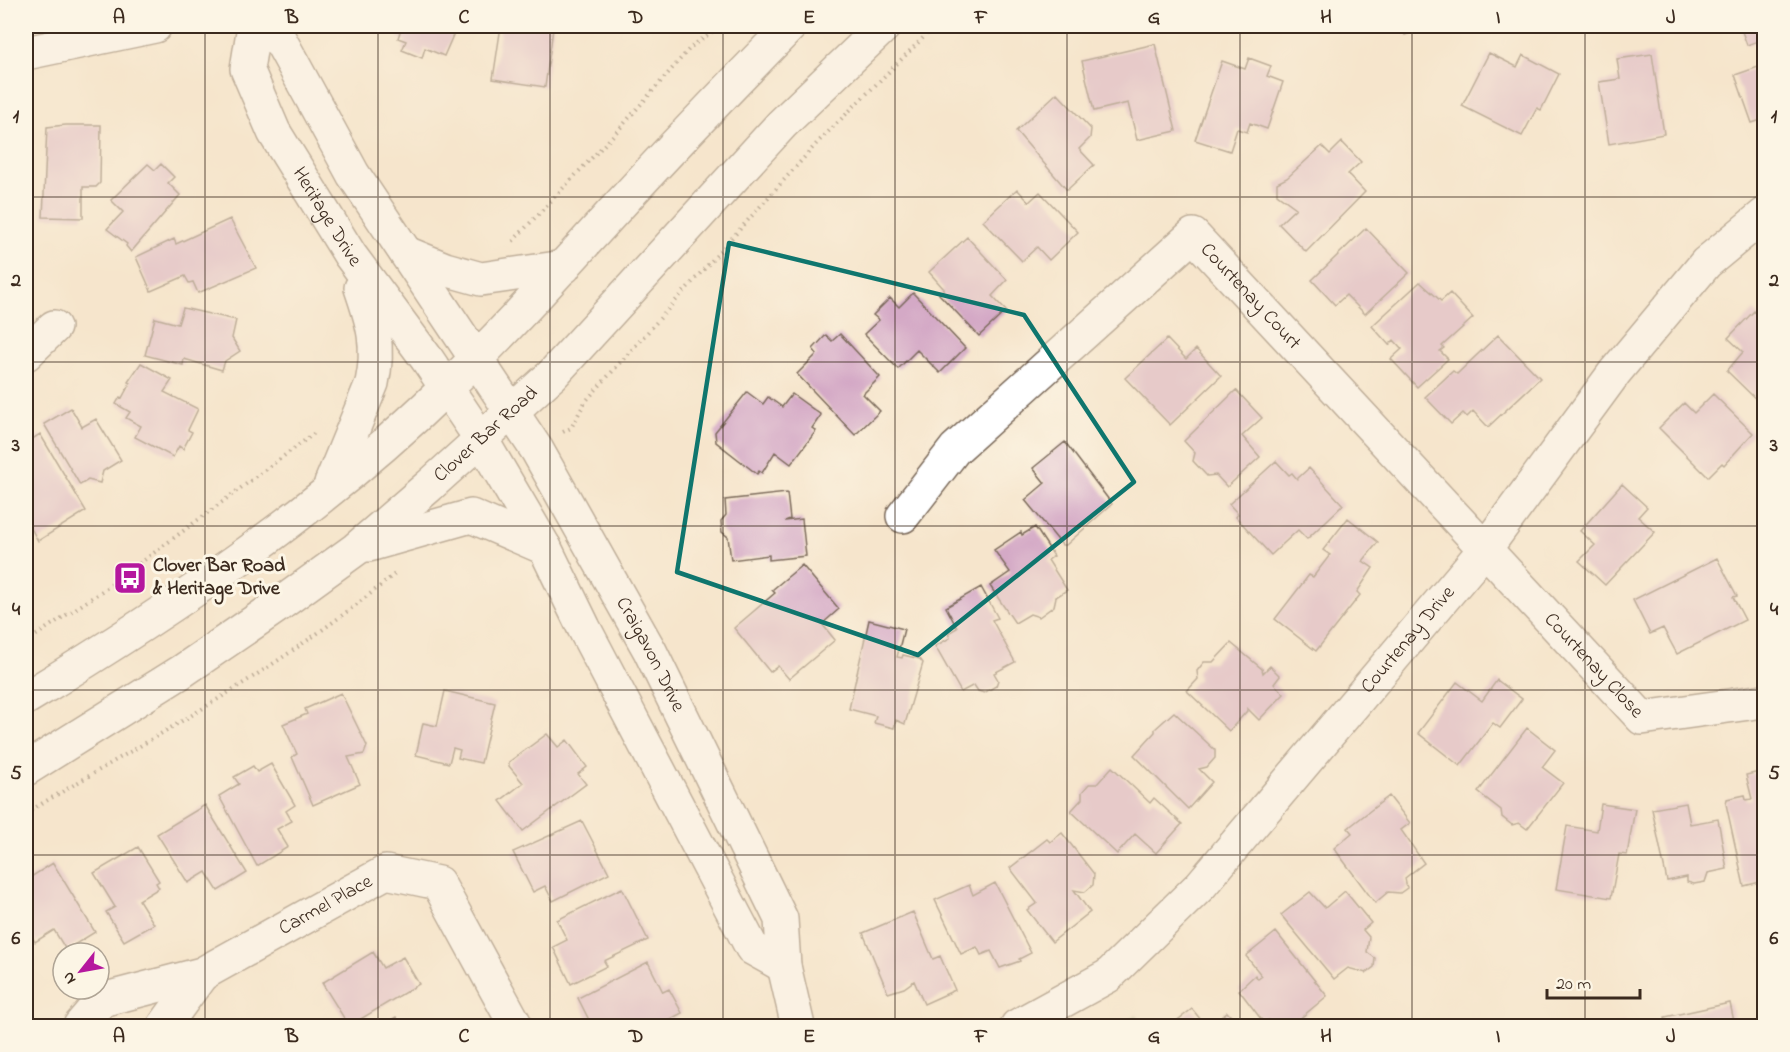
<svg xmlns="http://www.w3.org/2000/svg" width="1790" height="1052" font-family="'Indie Flower',sans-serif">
  <rect width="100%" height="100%" fill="#fcf5e5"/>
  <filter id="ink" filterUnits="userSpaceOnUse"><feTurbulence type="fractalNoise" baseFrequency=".0167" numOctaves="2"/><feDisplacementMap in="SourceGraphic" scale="12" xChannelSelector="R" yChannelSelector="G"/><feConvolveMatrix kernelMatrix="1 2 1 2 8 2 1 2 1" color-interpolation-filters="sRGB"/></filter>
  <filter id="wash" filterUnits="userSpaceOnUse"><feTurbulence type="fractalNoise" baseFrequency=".008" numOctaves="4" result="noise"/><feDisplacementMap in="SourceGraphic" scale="24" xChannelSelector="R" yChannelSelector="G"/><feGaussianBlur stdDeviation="1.35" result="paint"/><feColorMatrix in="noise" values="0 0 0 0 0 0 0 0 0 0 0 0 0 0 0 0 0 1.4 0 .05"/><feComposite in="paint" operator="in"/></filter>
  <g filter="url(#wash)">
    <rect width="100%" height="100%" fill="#f6e5cc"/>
    <path fill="#97d083" stroke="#697d50" stroke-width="1.5" d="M1136 1016 1143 1026H1117Z"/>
    <g id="blocks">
      <path fill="#d4a9c6" d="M402 26H457L444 56 425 48 422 58 402 50 406 41 398 38Z
        M501 26H551L553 29 545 87 493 79Z
        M1401 26H1431L1405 35Z
        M1740 26H1764V39L1747 45Z
        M1155 44 1176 131 1137 140 1128 103 1094 111 1082 61Z
        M1489 53 1517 67 1523 55 1559 74 1541 110 1537 108 1522 136 1462 106Z
        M1652 54 1664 134 1609 144 1599 82 1620 79 1617 59Z
        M1249 58 1271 66 1267 76 1283 82 1267 129 1250 123 1247 132 1237 129 1230 151 1195 140 1222 61 1245 69Z
        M1764 65V119L1752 123 1735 75Z
        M1057 93 1091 129 1090 138 1079 149 1094 165 1067 190 1016 131Z
        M66 125H101L100 183 96 187H83V218L43 217 47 127Z
        M1342 142 1361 162 1348 174 1365 192 1306 252 1279 224 1296 208 1277 194V183L1287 178 1322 146 1330 154Z
        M148 164 155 170 161 164 174 177 168 183 180 195 131 252 126 246 127 244 107 229 123 212 111 200Z
        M1017 189 1029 202 1040 192 1078 232 1049 260 1037 247 1022 261 983 221Z
        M26 203 32 219 26 222Z
        M230 219 256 268 198 293 193 282 189 283 185 276 151 291 136 257 174 239 176 244Z
        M1366 228 1409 273 1365 314 1346 295 1335 305 1312 280Z
        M967 237 1007 280 992 296 1006 311 979 336 939 294 944 289 929 272Z
        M1420 282 1441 301 1450 293 1473 318 1442 346 1444 348 1440 351 1448 359 1417 387 1391 359 1402 349 1394 340 1389 345 1372 326Z
        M913 293 965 348 940 373 917 350 898 369 864 334 879 320 873 315 890 298 899 307Z
        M183 308 236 320 232 338 240 351 225 361 222 370 184 359 183 365 145 355 155 318 178 324Z
        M1754 311 1764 321V407L1727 371 1743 352 1728 338Z
        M840 334 880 377 863 394 880 411 855 435 797 374 817 354 813 349 826 335 832 341Z
        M1498 335 1540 378 1488 427 1473 411 1467 417 1463 413 1451 424 1425 397 1453 371 1457 374Z
        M1167 339 1186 359 1196 349 1221 376 1170 425 1125 378Z
        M141 363 172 380 164 392 198 409 188 430 192 432 183 449 179 446 173 457 135 437 141 426 126 418 130 412 116 404 120 397 122 398 130 383 128 382Z
        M1236 390 1262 418 1242 436 1260 457 1227 487 1216 475 1207 476 1193 461 1195 453 1184 441Z
        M747 392 763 404 768 397 782 407 792 394 821 415 812 428 816 431 791 464 775 452 762 473 759 471 757 474 716 442 715 432Z
        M1713 394 1753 433 1724 465 1722 463 1708 477 1659 428 1684 403 1694 413Z
        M71 408 82 427 96 419 121 460 103 471 100 483 88 480 80 485 44 424Z
        M40 434 86 511 38 541 26 519V443Z
        M1065 442 1112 504 1066 545H1062L1025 500 1045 483 1033 468Z
        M1276 461 1289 475 1292 473 1297 479 1309 468 1343 505 1307 539 1298 530 1271 555 1236 517 1238 514 1229 504Z
        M1622 484 1647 507 1638 517 1655 532 1605 585 1579 561 1595 545 1580 531Z
        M787 493 790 519 785 521 802 519 806 556 769 560V555L731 560 728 537 722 532 721 521 726 515 725 500Z
        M1348 518 1378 542 1363 561 1373 568 1357 592 1360 595 1316 651 1275 619 1309 575 1313 577 1330 555 1323 550Z
        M1035 527 1054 556 1048 560 1067 590 1056 597 1054 606 1039 617 1030 614 1015 623 990 586 1010 572 994 550 1021 532 1022 535Z
        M1717 558 1737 596 1733 597 1745 620 1677 654 1663 628 1650 634 1633 600Z
        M802 565 839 609 822 624 835 640 789 679 778 666 770 672 734 628 775 593 772 590Z
        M981 587 998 618 992 620 1015 662 994 673 998 680 996 686 984 693 978 691 974 685 961 692 935 646 950 638 948 633 957 628 946 607Z
        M869 620 904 629 897 657 902 658 903 655 920 659 923 663 905 724 896 720 894 728 874 723 876 716 849 709Z
        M1231 643 1262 669 1263 673 1270 666 1280 676 1274 684 1284 694 1259 720 1247 708V711L1229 731 1187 691 1198 679 1197 671 1204 662H1213Z
        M1497 680 1522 699 1500 728 1493 723 1460 766 1418 733 1457 682 1482 701Z
        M445 691 495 703 481 763 458 758 460 750 453 748 449 763 416 755 423 723 437 726Z
        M341 693 367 746 364 754 348 757 360 784 313 805 292 757 297 754 283 724 307 714 305 709Z
        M1174 712 1215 750V758L1207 767 1199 769 1212 782 1188 809 1134 755 1155 732V729Z
        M1527 728 1555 750 1542 767 1563 783 1527 829 1519 823 1512 825 1502 817 1501 810 1478 792Z
        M547 734 558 747 567 740 587 767 578 774 586 784 523 831 500 801 523 783 509 766V762Z
        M271 764 295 805 286 811 292 821 277 829 288 847 257 866 219 796 239 784 234 777 253 766 257 772Z
        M1112 767 1150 803 1154 798 1182 824 1156 853 1135 834 1117 854 1071 811 1082 799V792L1089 784H1097Z
        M1764 771V881L1744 886 1726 804 1727 799 1745 795 1746 800 1752 799 1746 775Z
        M1389 796 1410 823 1401 830 1424 863 1405 878 1407 888 1400 893 1388 892 1375 903 1334 848 1352 833 1348 828Z
        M1686 803 1690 824 1718 819 1727 869 1708 873 1705 882 1694 884 1687 882V877L1667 881 1652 809Z
        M1601 804 1635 809 1627 855 1619 854 1611 898 1556 889 1567 826 1597 831Z
        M205 805 247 873 218 891 206 872 188 883 157 834Z
        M582 821 609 873 553 901 545 886 533 892 513 852Z
        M1062 833 1094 874 1093 885 1085 892 1074 890 1090 912 1052 942 1027 910 1037 903 1010 868 1047 839 1050 842Z
        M138 847 159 881 156 883 159 888 139 900 154 924 124 941 106 912 115 907 94 873Z
        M53 863 95 932 66 950 54 930 35 942 26 925V880Z
        M995 883 1031 953 1019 959 1020 961 1000 968 991 951 981 955 977 947 961 954 935 900 969 885 973 895Z
        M622 888 648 940 604 961 607 966 571 984 553 947 567 940 557 920Z
        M1345 891 1371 923 1363 930 1369 937 1367 952 1375 958 1374 967 1366 973 1348 968 1334 979 1281 915 1310 892 1325 908Z
        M913 912 933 959 940 956 955 990 924 1004 914 981 904 988 888 993 863 933Z
        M1276 932 1327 996 1291 1026H1274L1269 1020 1264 1023 1239 990 1255 975 1258 979 1262 976 1246 956Z
        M373 952 383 968 403 957 419 984 349 1026 322 983Z
        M648 962 663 992 669 989 682 1013 661 1024 663 1026H620L617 1020 604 1026H592L578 998Z
        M1730 1003 1735 1026H1667L1665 1017Z
        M1192 1009 1206 1026H1170Z
        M1227 1012 1240 1026H1209Z
        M396 1017 403 1026H380Z
        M1625 1021 1627 1026H1612Z"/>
    </g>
  </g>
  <g filter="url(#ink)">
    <use href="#blocks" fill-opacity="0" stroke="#7c6b5b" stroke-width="1.5"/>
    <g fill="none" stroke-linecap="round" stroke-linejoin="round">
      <defs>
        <g id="street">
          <path d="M26 354 54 327"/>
          <path id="s1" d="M903 516 955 449 1193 235 1642 718 1764 701"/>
          <path id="s2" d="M80 1026 102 1000 202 974 386 872 438 883 516 1026"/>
          <path d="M164 1026 202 974"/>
          <path id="s3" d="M1017 1026 1108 976 1201 885 1485 549 1615 372 1706 263 1764 215"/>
        </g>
        <g id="secondary">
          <path id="s4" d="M254 26 247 69 274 132 350 255 427 359 481 439 545 548 584 628 752 948 784 966"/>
          <path id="s5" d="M255 28 280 40 353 174 537 450 650 651 781 919 784 966 798 1026"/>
          <path d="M26 53 155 26"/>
          <path d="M406 253 445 269 481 279 564 267"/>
          <path d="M331 483 372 383C380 346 373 323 361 288"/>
          <path d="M369 545 471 516 545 548"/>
          <path d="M26 698C173 609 323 508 447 387 505 332 559 271 613 212 671 148 730 87 790 26"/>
          <path id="s6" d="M26 769 181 672 276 607 356 549 429 486 552 375 782 124 884 26"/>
        </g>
      </defs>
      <use href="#street" stroke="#7c6b5b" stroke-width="36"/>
      <use href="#secondary" stroke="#7c6b5b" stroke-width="36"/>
      <path stroke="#7c6b5b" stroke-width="4" stroke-dasharray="1.5 4.5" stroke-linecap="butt" d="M513 241 622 126 691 47 720 26
        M563 432 571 428 585 402 818 142 935 26
        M26 642 108 587 316 432
        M26 813C152 738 284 667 397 572"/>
      <use href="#street" stroke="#fff" stroke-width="33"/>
      <use href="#secondary" stroke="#fff" stroke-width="33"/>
    </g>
  </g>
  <path d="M0 0H1790V1052H0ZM729 243 1024 315 1134 482 918 655 677 572Z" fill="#f6e5cc" fill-opacity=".55" fill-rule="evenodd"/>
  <path fill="none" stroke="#0f766e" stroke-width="4.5" stroke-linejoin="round" d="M729 243 1024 315 1134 482 918 655 677 572Z"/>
  <path fill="none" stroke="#3b2a1e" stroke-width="1.5" stroke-opacity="0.55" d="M205 26V1026M378 26V1026M550 26V1026M723 26V1026M895 26V1026M1067 26V1026M1240 26V1026M1412 26V1026M1585 26V1026M26 197H1764M26 362H1764M26 526H1764M26 690H1764M26 855H1764"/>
  <defs>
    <symbol id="bus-square" viewBox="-11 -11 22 22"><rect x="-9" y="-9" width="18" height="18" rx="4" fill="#b5179e" stroke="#fcf5e5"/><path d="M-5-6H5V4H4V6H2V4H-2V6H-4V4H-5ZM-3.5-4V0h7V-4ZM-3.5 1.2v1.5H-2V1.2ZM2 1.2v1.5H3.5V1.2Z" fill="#fff"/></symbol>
  </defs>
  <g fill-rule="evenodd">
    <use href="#bus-square" x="111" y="559" width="38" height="38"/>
  </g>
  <g text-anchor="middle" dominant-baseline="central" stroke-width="6" stroke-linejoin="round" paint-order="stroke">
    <g font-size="20" fill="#3b2a1e" stroke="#fcf5e5">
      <text stroke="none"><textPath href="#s4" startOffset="212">Heritage Drive</textPath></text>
      <text stroke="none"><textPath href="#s1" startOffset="489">Courtenay Court</textPath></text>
      <text stroke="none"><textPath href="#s6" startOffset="570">Clover Bar Road</textPath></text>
      <text stroke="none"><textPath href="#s3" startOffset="555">Courtenay Drive</textPath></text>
      <text stroke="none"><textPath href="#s5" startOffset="746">Craigavon Drive</textPath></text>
      <text stroke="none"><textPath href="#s1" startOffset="993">Courtenay Close</textPath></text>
      <text stroke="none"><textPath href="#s2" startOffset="279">Carmel Place</textPath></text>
    </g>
    <g font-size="20" font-weight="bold" fill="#3b2a1e" stroke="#fcf5e5" text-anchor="start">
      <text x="153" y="566">Clover Bar Road<tspan x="153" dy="23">&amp; Heritage Drive</tspan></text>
    </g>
  </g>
  <rect width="1790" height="1052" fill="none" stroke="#fcf5e5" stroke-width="66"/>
  <g transform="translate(81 971) rotate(239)"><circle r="28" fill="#fcf5e5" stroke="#afa495" stroke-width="1.5"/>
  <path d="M0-4.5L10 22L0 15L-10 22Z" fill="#b5179e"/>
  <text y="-9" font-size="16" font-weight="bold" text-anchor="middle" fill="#3b2a1e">N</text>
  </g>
  <path d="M1547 989v9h93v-9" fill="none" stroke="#3b2a1e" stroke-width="3"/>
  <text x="1556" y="989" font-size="18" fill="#3b2a1e" stroke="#fcf5e5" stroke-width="4.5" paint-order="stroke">20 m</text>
  <rect x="33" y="33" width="1724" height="986" fill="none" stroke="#3b2a1e" stroke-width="2"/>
  <g font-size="20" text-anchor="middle" font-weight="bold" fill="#3b2a1e">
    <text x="119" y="23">A</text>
    <text x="292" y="23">B</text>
    <text x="464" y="23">C</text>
    <text x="636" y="23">D</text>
    <text x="809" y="23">E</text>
    <text x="981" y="23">F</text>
    <text x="1154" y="23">G</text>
    <text x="1326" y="23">H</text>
    <text x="1498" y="23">I</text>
    <text x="1671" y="23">J</text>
    <text x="16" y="122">1</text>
    <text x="1774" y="122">1</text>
    <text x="16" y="286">2</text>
    <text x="1774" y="286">2</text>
    <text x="16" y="451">3</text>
    <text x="1774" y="451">3</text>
    <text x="16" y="615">4</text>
    <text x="1774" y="615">4</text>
    <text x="16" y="779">5</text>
    <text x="1774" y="779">5</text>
    <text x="16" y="944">6</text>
    <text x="1774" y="944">6</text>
    <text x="119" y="1042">A</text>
    <text x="292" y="1042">B</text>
    <text x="464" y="1042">C</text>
    <text x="636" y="1042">D</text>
    <text x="809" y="1042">E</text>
    <text x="981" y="1042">F</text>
    <text x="1154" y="1042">G</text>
    <text x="1326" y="1042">H</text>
    <text x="1498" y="1042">I</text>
    <text x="1671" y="1042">J</text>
  </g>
</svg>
